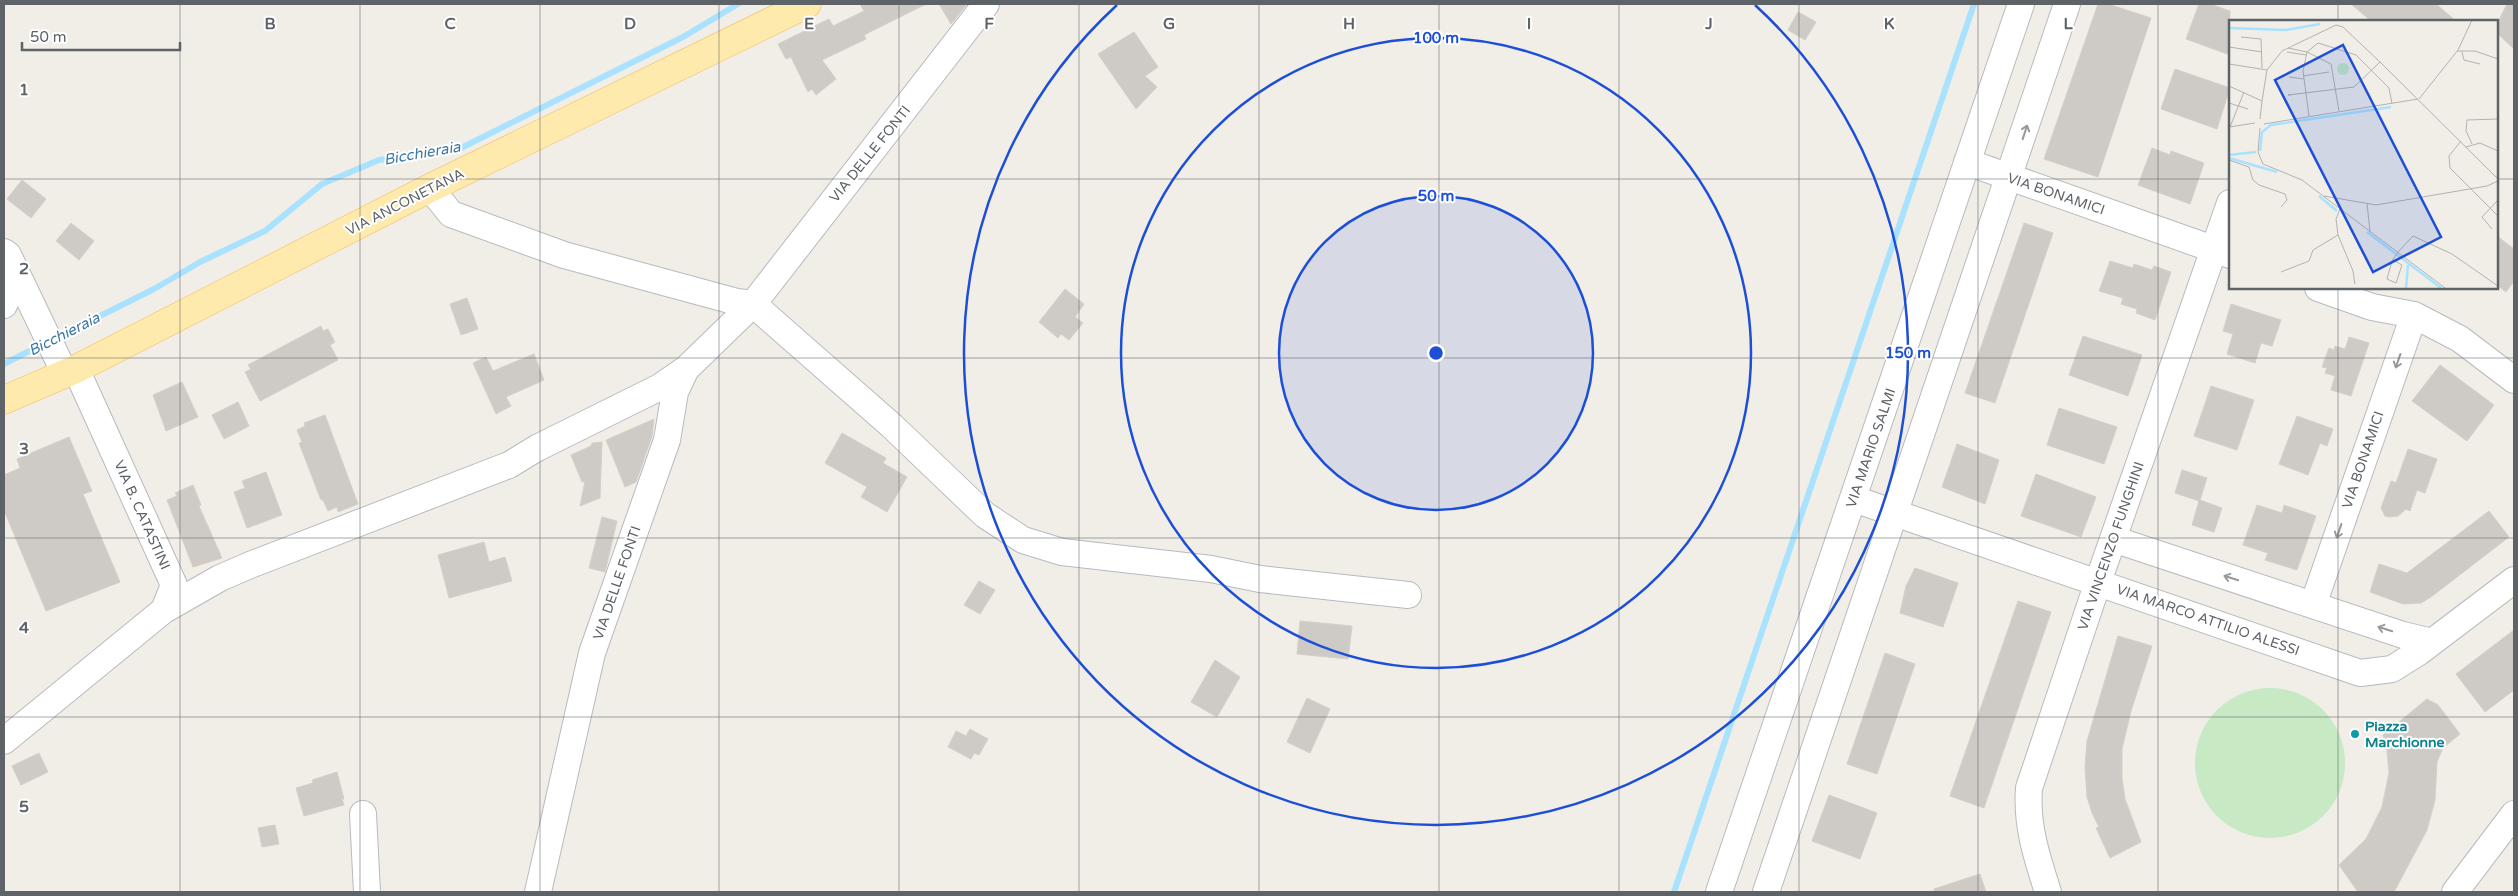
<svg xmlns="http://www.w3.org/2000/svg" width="2518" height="896" font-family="'Varela Round',sans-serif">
  <rect width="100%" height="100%" fill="#f1eee7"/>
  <path fill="#c7e9c4" d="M2195 763a75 75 0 1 1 150 0a75 75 0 1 1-150 0Z"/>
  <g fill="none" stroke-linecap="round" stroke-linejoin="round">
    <path stroke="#a9e2ff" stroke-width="6" d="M54 339 154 289 200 262 265 231 322 184 379 160 459 149 683 37 738 4
      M4 364 45 343
      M1674 892 1974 4"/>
  </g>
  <path fill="#cecbc6" stroke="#d6cfc5" d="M860 4H926L864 35 866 39 822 60 836 79 816 95 812 89 808 92 791 57 786 59 778 44 829 19 833 26 864 11Z
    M939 4H967L951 24Z
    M2098 4H2108L2151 18 2098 177 2044 159Z
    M2199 4H2210L2230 11V55L2186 39Z
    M2351 4H2436L2456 21H2371Z
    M2507 4H2514V49L2497 33V24Z
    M1798 12 1816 22 1805 40 1788 30Z
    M1134 32 1158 67 1145 76 1157 87 1136 109 1098 54Z
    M2175 69 2230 88 2217 129 2161 109Z
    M2152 148 2170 155 2171 151 2204 163 2190 204 2138 185Z
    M22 180 46 199 31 218 7 199Z
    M71 223 94 241 79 260 56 241Z
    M2024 223 2053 233 1995 403 1965 393Z
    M2497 236 2514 249V281L2506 292 2497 285Z
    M2110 261 2133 268 2134 264 2152 270 2154 266 2171 272 2155 320 2136 313 2137 309 2121 304 2123 298 2099 291Z
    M1065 289 1084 304 1075 317 1083 323 1069 340 1061 334 1058 338 1039 322Z
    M467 298 478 329 461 335 450 304Z
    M2231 304 2281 320 2272 346 2261 343 2255 363 2227 354 2233 334 2223 331Z
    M321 326 323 331 328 329 335 342 330 345 338 360 260 401 245 372 251 369 248 365Z
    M2083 336 2142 355 2128 396 2069 375Z
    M2349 337 2369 343 2351 396 2331 390 2335 376 2325 373 2327 368 2322 367 2329 348 2334 350 2335 346 2345 349Z
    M534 354 544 380 506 397 511 406 496 414 473 363 486 357 493 371Z
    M2440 365 2494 405 2467 441 2412 401Z
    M182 382 198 417 166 431 153 395Z
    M2211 386 2254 400 2237 450 2194 436Z
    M238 402 249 426 224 439 212 415Z
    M2059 408 2117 427 2104 464 2047 445Z
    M325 415 358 504 338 512 337 507 328 511 323 500H321L299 443 302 442 297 430 305 426 304 423Z
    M2297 416 2333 429 2327 446 2320 443 2308 475 2279 464Z
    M654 419 652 436 636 482 625 487 606 440Z
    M842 433 886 458 883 463 907 477 887 512 861 497 867 487 825 463Z
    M69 437 92 491 83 494 120 582 46 611 4 510V475L20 468 17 459Z
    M602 442 600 498 580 506 585 481 582 482 571 455 591 446 592 443Z
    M1957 444 1999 460 1985 504 1942 487Z
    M2408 449 2437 459 2425 493 2417 490 2410 511 2406 509 2398 516 2389 517 2385 516 2381 508 2391 481 2396 483Z
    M2182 470 2207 478 2200 500 2222 508 2214 532 2192 525 2199 501 2175 493Z
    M266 472 282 515 247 528 234 492 245 488 242 481Z
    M2036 474 2096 497 2081 537 2021 516Z
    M193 485 201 505 199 506 222 558 193 567 167 500 177 496 175 493Z
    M2257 505 2282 513 2284 505 2316 516 2297 570 2265 560 2268 553 2243 545Z
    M2489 511 2509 537 2431 597 2421 603 2403 604 2370 592 2379 564 2407 573Z
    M602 517 617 521 605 572 589 568Z
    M484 542 489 562 505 557 512 581 449 598 438 555Z
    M1915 568 1958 583 1943 627 1900 613 1906 586Z
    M979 581 995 590 980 614 964 605Z
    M2018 601 2051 612 1984 808 1950 796Z
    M1300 621 1352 626 1348 659 1297 654Z
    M2514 630V690L2485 712 2456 674Z
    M2118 636 2152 646 2131 711 2122 749V778L2125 799 2141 842 2110 858 2096 828 2099 827 2092 813 2087 797 2085 767 2087 741Z
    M1885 653 1915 664 1877 774 1847 764Z
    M1215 660 1240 677 1217 717 1191 702Z
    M1307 698 1330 709 1310 753 1287 742Z
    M2427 699 2438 705 2460 734 2443 748 2437 762 2435 800 2427 830 2394 892H2358L2339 865 2366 839 2382 807 2389 773 2387 751 2383 735Z
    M970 729 988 739 979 755 974 753 971 759 948 747 956 731 966 736Z
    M39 753 48 772 21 785 12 766Z
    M337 772 344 799H342L344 805 304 816 296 788 313 783 312 780Z
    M1829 795 1877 813 1860 859 1812 841Z
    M275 825 279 844 262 847 258 828Z
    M1980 874 1986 892H1934V889Z"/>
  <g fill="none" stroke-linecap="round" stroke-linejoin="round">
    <defs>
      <path id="minor" d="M1967 162 2230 255
        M430 188 451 214 564 255 737 302 753 304 892 426 985 515 1023 540 1062 552 1211 569 1260 579 1408 595
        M4 252 8 255 65 374
        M2318 288 2372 307 2414 315 2460 339 2514 380
        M4 305 17 276
        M1854 499 2360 673 2392 669 2419 652 2514 580
        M2113 539 2403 635 2432 642
        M2313 605 2414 315
        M164 610 220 578 250 565 509 465 537 448 660 387 686 369
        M4 741 164 610 174 585 76 369
        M363 814 367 892
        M538 892 592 653 667 440 675 392 686 369 753 304 986 4
        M1719 892 2021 4
        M1766 892 2067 4
        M2048 892C2037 858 2026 825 2029 788L2098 582 2230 203
        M2455 892 2514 814"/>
      <path id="major" d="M4 400 76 369 430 188 807 4"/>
    </defs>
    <use href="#minor" stroke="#b7babe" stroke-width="28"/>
    <use href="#major" stroke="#f5bb5c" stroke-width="29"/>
    <use href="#minor" stroke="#fff" stroke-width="26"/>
    <use href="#major" stroke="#ffeaae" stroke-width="28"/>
  </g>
  <defs><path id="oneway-shaft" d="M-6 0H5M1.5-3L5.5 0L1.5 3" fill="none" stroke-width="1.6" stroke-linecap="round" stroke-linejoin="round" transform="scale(1.25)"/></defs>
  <g stroke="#969a9d">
    <use href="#oneway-shaft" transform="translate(2025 132) rotate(-72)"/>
    <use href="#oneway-shaft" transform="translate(2398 361) rotate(109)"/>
    <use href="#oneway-shaft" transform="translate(2339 531) rotate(109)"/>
    <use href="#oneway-shaft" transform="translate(2231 578) rotate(-162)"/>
    <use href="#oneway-shaft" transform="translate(2385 629) rotate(-162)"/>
  </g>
  <path fill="none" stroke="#5e6368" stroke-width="1" stroke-opacity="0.55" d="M180 4V892M360 4V892M540 4V892M719 4V892M899 4V892M1079 4V892M1259 4V892M1439 4V892M1619 4V892M1799 4V892M1978 4V892M2158 4V892M2338 4V21M4 179H2230M2497 179H2514M2338 288V892M4 358H2514M4 538H2514M4 717H2514"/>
  <circle cx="1436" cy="353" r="157" fill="#1d4ed8" fill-opacity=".12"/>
  <g fill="none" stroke="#1d4ed8" stroke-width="2.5">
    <circle cx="1436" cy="353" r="157"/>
    <circle cx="1436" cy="353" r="315"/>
    <path d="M1755 5A472 472 0 1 1 1117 5"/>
  </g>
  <circle fill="#0f9aa8" stroke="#fff" stroke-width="2" cx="2355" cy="734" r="5"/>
  <g text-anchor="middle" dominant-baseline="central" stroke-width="4" stroke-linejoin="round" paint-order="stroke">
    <g font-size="14" fill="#5e6368" stroke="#fff">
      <text transform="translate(870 154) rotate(-51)">VIA DELLE FONTI</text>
      <text transform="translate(2056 194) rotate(19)">VIA BONAMICI</text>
      <text transform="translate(405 202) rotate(-27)">VIA ANCONETANA</text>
      <text transform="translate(1871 448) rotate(-71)">VIA MARIO SALMI</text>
      <text transform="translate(2363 460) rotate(-71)">VIA BONAMICI</text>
      <text transform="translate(142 515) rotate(66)">VIA B. CATASTINI</text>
      <text transform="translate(2111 546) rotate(-71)">VIA VINCENZO FUNGHINI</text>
      <text transform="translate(617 583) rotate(-71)">VIA DELLE FONTI</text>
      <text transform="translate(2208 620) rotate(19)">VIA MARCO ATTILIO ALESSI</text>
    </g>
    <g font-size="14" font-weight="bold" fill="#0d838f" stroke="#fff" text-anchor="start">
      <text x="2365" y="726">Piazza<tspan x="2365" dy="16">Marchionne</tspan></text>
    </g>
    <g font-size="15" font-style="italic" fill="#3c78a3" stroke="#fff">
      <text transform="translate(422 153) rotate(-10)">Bicchieraia</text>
      <text transform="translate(64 334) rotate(-27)">Bicchieraia</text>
    </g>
  </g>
  <g transform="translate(2229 20)">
    <rect width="269" height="269" fill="#f1eee7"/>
    <path d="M108 49a6 6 0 1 1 12 0a6 6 0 1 1-12 0Z" fill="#c7e9c4"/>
    <path fill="none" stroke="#a9e2ff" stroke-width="2.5" d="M0 8 57 10 91 4M31 131 33 112 42 105 162 87M0 135 27 132M0 138 48 152M90 176 108 191M138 212 212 268M177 268 179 245"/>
    <path fill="none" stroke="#b2b2b0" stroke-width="1" d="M12 17 32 19 33 48M0 27 33 32M59 28 78 32 102 44 110 91M228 31H246L269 39M58 32 77 35M233 32 235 40 251 44M0 44 38 50M74 56 100 52M60 57 75 59M0 66 33 81 31 99M62 75H59L125 67 151 42M190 79 229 30 243 0M33 81 38 50 53 31 107 5 114 7 151 42 269 159M0 83 19 89M80 96 74 51 78 32 89 23 127 35 160 68 163 84M35 104 189 79M0 107 26 103M1 107 15 72M31 108 29 132 34 144 73 160 216 268M232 121 220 136 221 148 269 196M243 124 237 111 238 100 269 99M237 127 251 123 269 131M0 140 20 147 24 160 30 165 56 174 58 180 52 187M95 176 147 185 258 166 269 161M138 183 141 212M111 189 107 199 109 215 124 251 126 264M263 209 253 197 269 180M169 232 184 216 223 234 269 266M164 240 173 245 167 263 158 259 163 241 169 232M52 252 80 241 84 230 109 215"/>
    <path fill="#1d4ed8" fill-opacity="0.15" stroke="#1d4ed8" stroke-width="2.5" d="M114 25 212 217 144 252 46 60Z"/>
    <rect width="269" height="269" fill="none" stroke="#5e6368" stroke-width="2.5"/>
  </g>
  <g font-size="16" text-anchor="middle" font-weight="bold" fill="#5e6368" stroke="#fff" stroke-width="4" stroke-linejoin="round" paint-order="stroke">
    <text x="270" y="29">B</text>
    <text x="450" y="29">C</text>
    <text x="630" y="29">D</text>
    <text x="809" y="29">E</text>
    <text x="989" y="29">F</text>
    <text x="1169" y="29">G</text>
    <text x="1349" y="29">H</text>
    <text x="1529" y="29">I</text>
    <text x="1709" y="29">J</text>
    <text x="1889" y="29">K</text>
    <text x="2068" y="29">L</text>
    <text x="24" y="95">1</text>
    <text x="24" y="274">2</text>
    <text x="24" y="454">3</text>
    <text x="24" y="633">4</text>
    <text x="24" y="812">5</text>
  </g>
  <circle cx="1436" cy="353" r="8" fill="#1d4ed8" stroke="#fff" stroke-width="2.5"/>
  <g font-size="15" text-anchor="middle" font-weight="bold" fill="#1d4ed8" stroke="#fff" stroke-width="4" stroke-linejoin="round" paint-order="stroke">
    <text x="1436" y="43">100 m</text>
    <text x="1436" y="201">50 m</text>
    <text x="1908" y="358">150 m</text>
  </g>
  <rect width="2518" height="896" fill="none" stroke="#5e6368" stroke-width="10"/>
  <path d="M22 42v8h158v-8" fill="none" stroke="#5e6368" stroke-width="2.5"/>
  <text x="30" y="42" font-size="15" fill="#5e6368" stroke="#ffffff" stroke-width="4" paint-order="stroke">50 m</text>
</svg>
